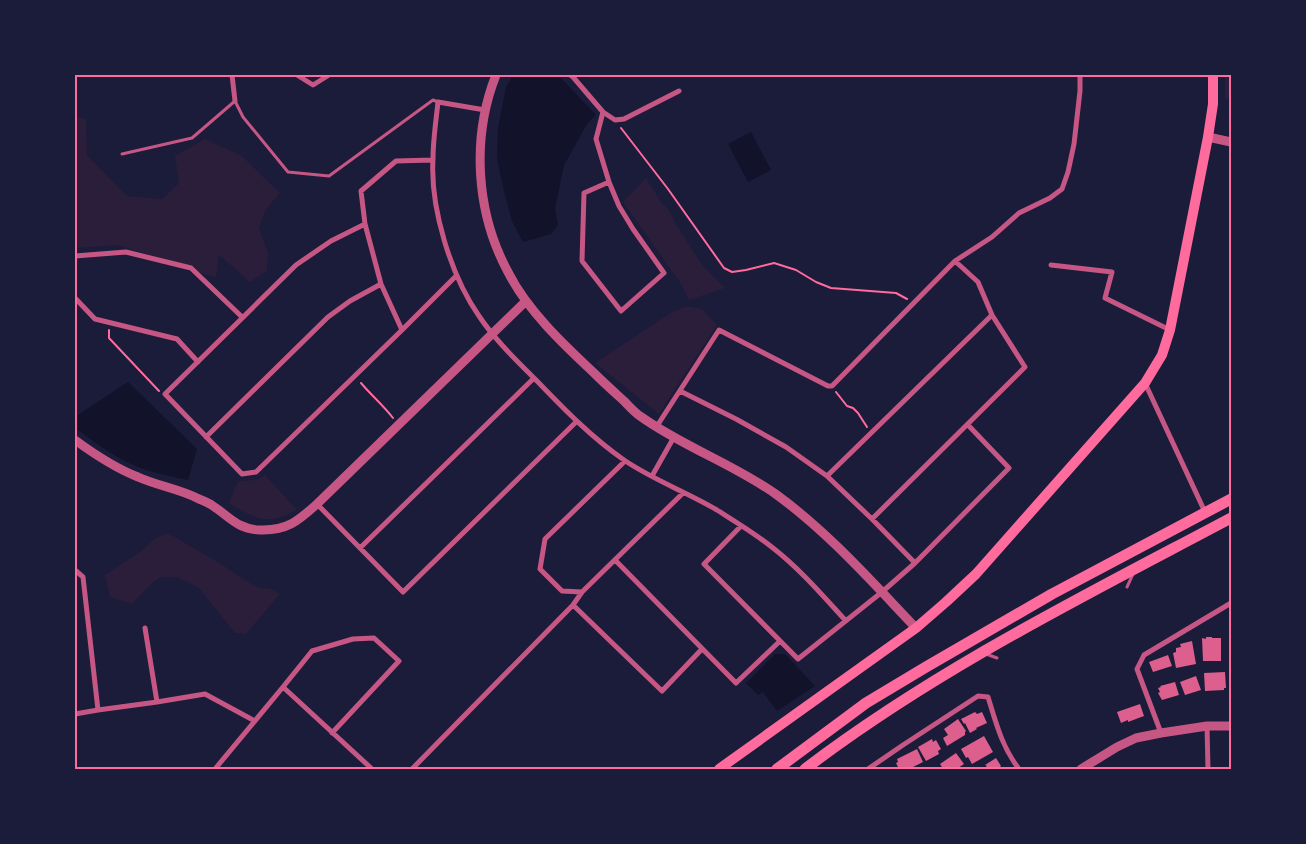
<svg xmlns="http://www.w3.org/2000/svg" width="1306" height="844" font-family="Jost,sans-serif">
  <rect width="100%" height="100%" fill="#1b1b3a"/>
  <path fill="#2a1e3b" d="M1225 75H1231V99H1225Z
    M75 116 86 119 87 155 127 196 162 199 179 183 175 156 205 139 242 156 280 193 265 211 259 228 268 253 267 271 250 282 219 255 216 278 119 245 75 248Z
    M646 178 661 202 669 210 676 224 703 266 725 288 689 300 681 284 623 202Z
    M687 306 702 309 717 325 659 414 595 363 674 311Z
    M265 475 297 510C292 512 287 515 282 517 263 524 244 513 229 503L238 481 256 480Z
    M168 533 224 566 256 587 271 589 280 594 246 634 235 633 198 587 176 577H161L152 583 132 604 110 597 105 575 141 551 157 537Z"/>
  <path fill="#12122b" d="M513 75H558L596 115 587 124 564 165 555 208 558 225 551 234 523 242 512 221 503 187 497 158 498 128 506 87Z
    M751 132 771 170 748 182 728 144Z
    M128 382 197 449 188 480C174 477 160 474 146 470 120 461 97 444 75 428V417Z
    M775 654H785L815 686 777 711 763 692 758 695 746 683Z"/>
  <path fill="#dd5f8e" d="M1206 637H1212V638H1221V661H1203L1202 638 1206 639Z
    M1192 641 1196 664 1176 668 1173 653 1176 652V648L1181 647 1180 644Z
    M1168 655 1172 666 1153 672 1149 662Z
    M1225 672 1226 688H1224V690L1205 691 1204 673Z
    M1196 676 1201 690 1185 695 1180 682Z
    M1175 682 1179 695 1162 700 1158 693 1160 692 1158 688 1161 687 1160 686Z
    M1140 704 1144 716 1128 722V720L1121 723 1117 712Z
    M975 712 977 714 982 712 987 723 976 728 977 729 970 733 965 723 964 724 961 719Z
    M958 719 966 731 965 732V735L947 746 943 738 948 735 944 729Z
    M984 736 993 752 972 764 968 757 966 758 961 749Z
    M932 739 933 742 936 740 941 749 938 751 939 754 926 761 918 747Z
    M917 749 923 762 909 769H899L896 763 898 762 897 759Z
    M956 753 964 764 958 768 959 769H943L940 764Z
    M996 758 1001 766 999 768 1000 769H983L987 766 985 765Z"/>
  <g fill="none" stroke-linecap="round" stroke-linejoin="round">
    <path stroke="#ff6b9d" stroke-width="2" d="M621 128 668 189 724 268 732 272 746 270 774 263 796 270 816 282 831 288 896 293 907 299
      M109 330V338L159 391
      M361 383C371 395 383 405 393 418
      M836 392 847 406 853 408 858 413 867 427"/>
    <path stroke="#c65784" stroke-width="3" d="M122 154 192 138 235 101 243 117 288 172 329 176 433 100 438 102
      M1127 587 1133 574
      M986 654 997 658"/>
    <path stroke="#c65784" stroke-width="5" d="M232 75 235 101
      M297 75 313 85 329 75
      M570 75 573 77 603 112 615 120 624 119 679 91
      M485 110 438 102C436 121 433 140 433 159 430 208 451 276 479 316 495 340 517 361 537 381 564 409 591 437 624 460 653 480 687 492 717 510 736 522 756 534 773 548 800 569 823 596 846 621
      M603 112 596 139 609 182 584 193 582 261 621 311 664 273 633 229 619 206 609 182
      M432 160 396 161 361 191 365 224 381 284 402 330 456 276
      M365 224 331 241 296 265 165 394 242 474 256 472 402 330
      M75 256 126 252 191 268 242 317
      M1051 265 1112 272 1105 298 1170 330
      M75 298 95 319 177 339 198 362
      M1145 383 1205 512
      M680 391 736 419 786 447 827 476 872 519 915 563 1009 468 968 425
      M657 426 719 330 828 386H832L955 261 992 237 1019 213 1050 198 1062 189 1068 172 1074 144 1080 91V75
      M206 437 328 317 350 301 381 284
      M625 461 545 539 540 569 562 591 582 592 683 493
      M652 476 674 437
      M827 476 992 315
      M317 504 403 592 576 422
      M872 519 1025 367 992 315 978 282 955 261
      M741 526 704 564 798 659 882 592 915 563
      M360 548 534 378
      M615 560 736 683 780 641
      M75 570 83 577 98 710 75 714
      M573 605 662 691 702 649
      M283 687 312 651 353 639 374 638 399 661 332 733
      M157 702 205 694 255 721
      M98 710 157 702 145 628
      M1207 726 1208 769
      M1161 733 1137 669 1144 655 1231 603
      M215 769 283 687 372 769
      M412 769 573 605 582 592
      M868 769 903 745 978 696 988 697C996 723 1002 747 1019 769"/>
    <path stroke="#c65784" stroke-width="9" d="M496 75C471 138 476 213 508 272 527 310 563 344 593 372 603 382 613 391 624 401 629 406 634 412 640 416 683 447 734 464 777 495 829 533 872 582 916 628
      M1208 137 1231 142
      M75 440C94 454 115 468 138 477 158 486 180 489 199 499 204 501 209 503 213 506 230 517 237 529 260 530 287 531 298 521 317 504L526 301
      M1081 769 1117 747 1136 738 1161 733 1207 726H1231"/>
    <path stroke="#ff6b9d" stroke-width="10" d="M719 769 916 628 946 602 976 574 1145 383 1162 355 1170 330 1208 137 1213 104V75"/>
    <path stroke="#ff6b9d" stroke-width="11" d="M777 769 866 703 926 667 1052 594 1231 499
      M805 769C936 669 1086 595 1231 518"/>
  </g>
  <rect width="1306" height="844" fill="none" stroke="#1b1b3a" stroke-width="152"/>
  <rect x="76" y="76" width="1154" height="692" fill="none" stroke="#ff6b9d" stroke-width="2"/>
</svg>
